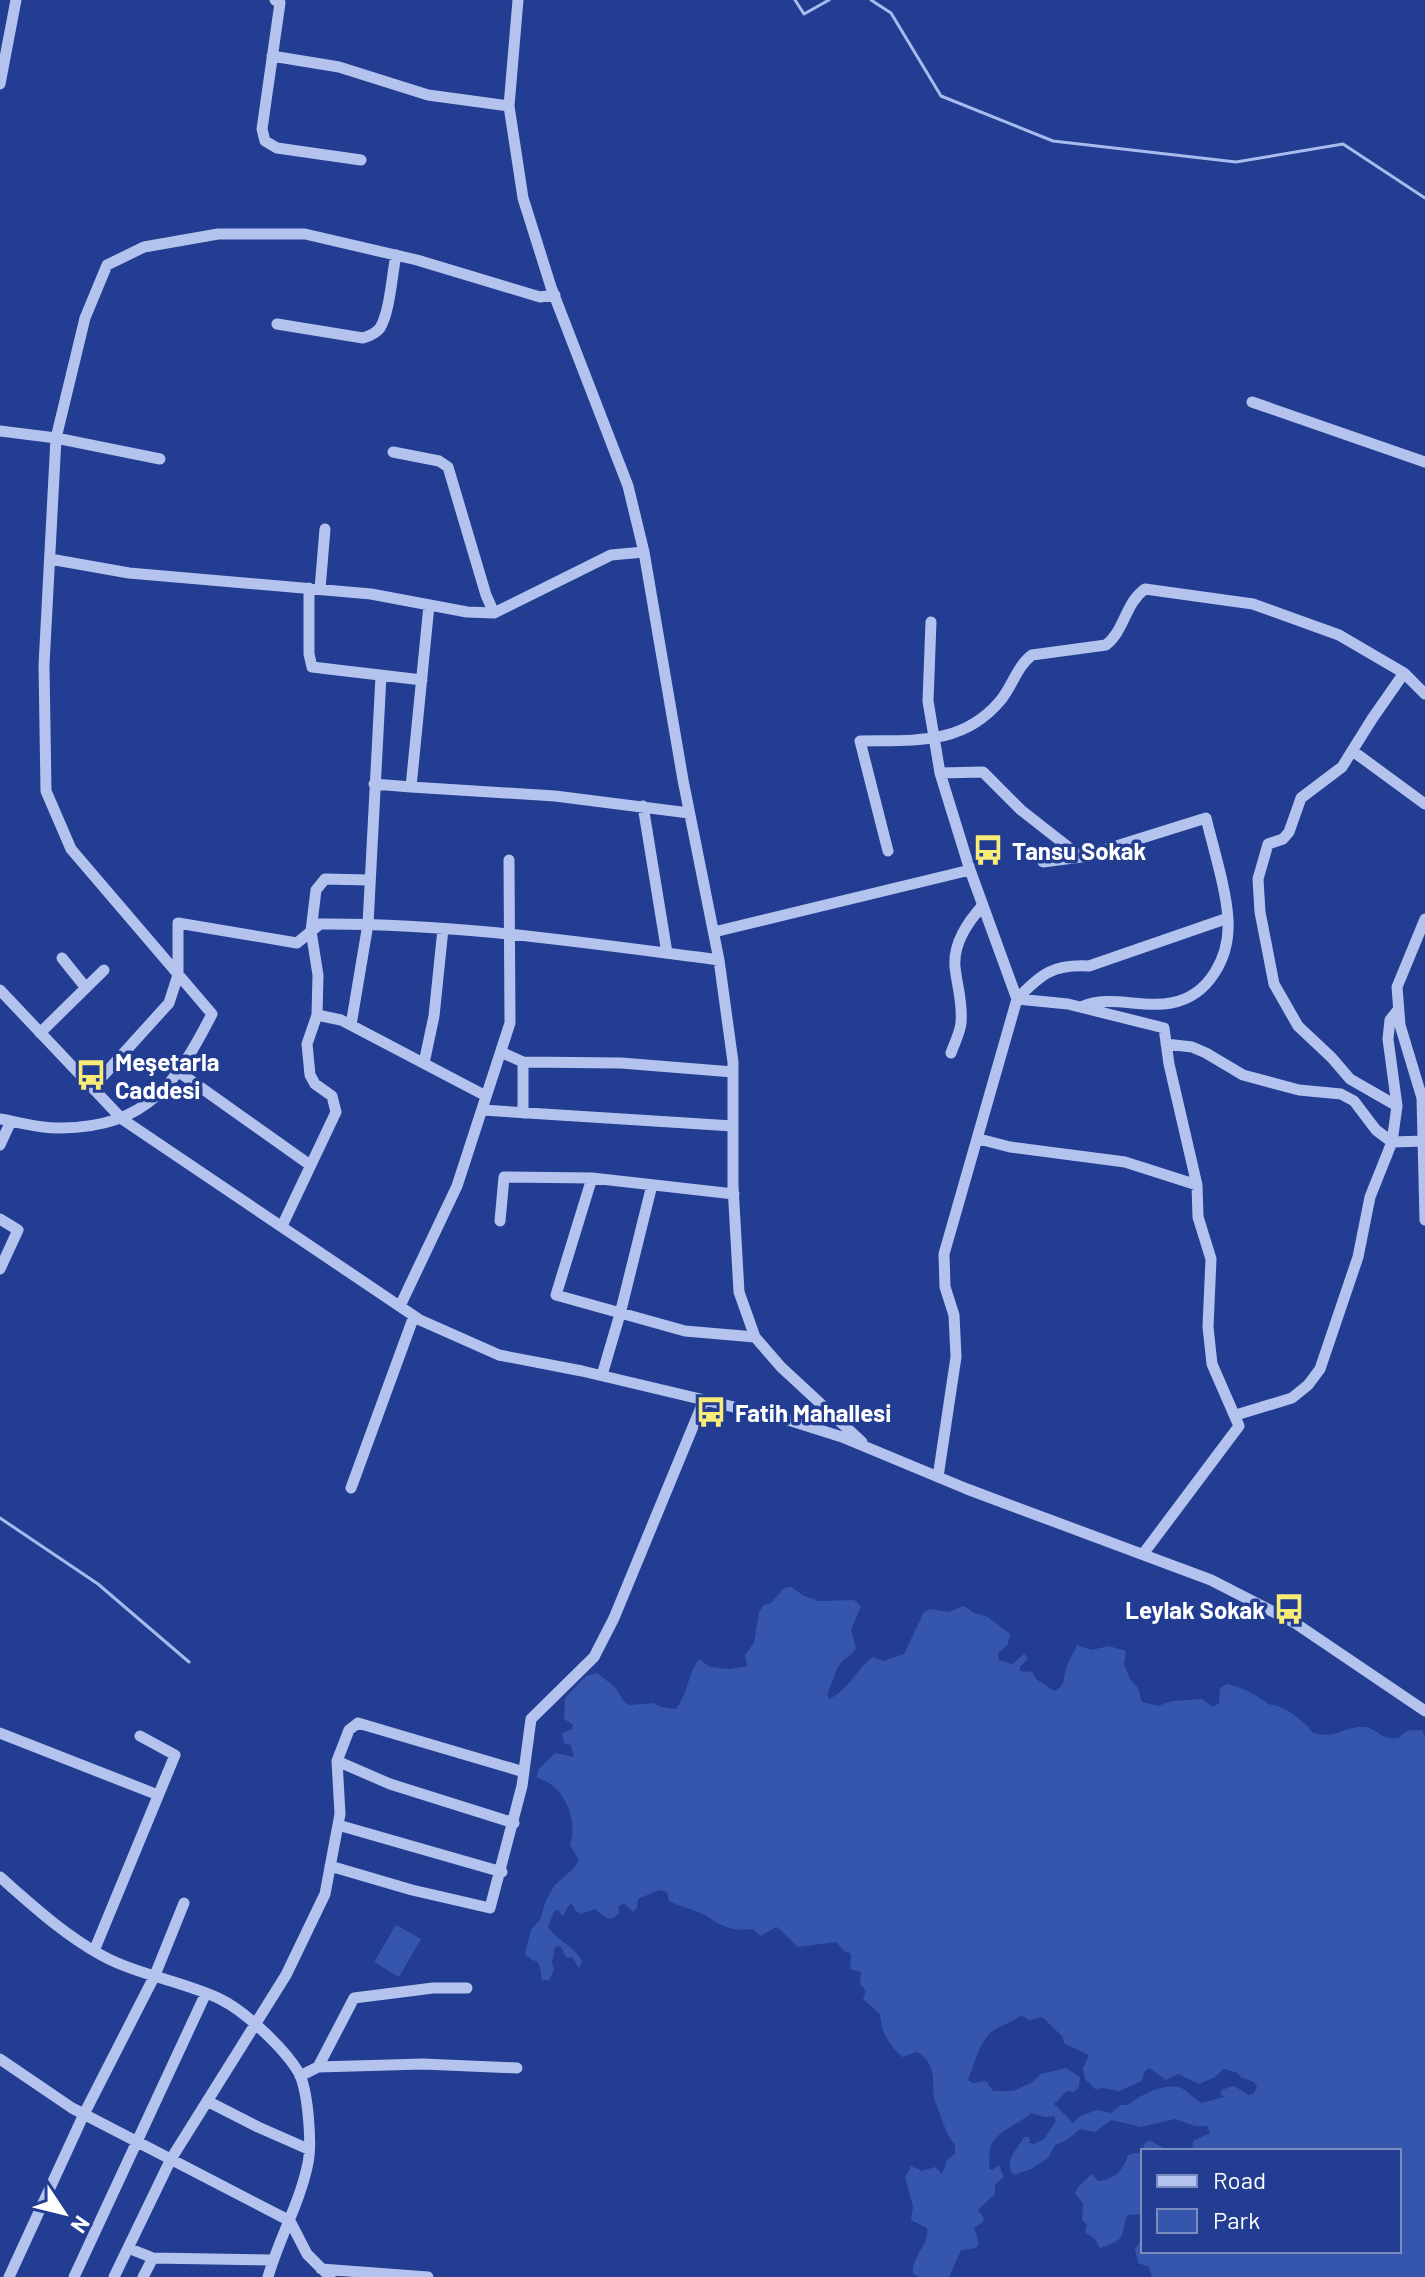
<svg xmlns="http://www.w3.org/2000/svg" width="1425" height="2277" font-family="Barlow,sans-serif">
  <rect width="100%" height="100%" fill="#223d91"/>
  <path fill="#3656ae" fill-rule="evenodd" d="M791 1587 804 1596 819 1601 854 1600 861 1606 851 1630 856 1648C851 1656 846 1656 841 1663 834 1672 832 1684 827 1695L829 1699C848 1691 857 1668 873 1657L883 1661 904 1654 924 1612 930 1609 948 1612 964 1606 974 1613 988 1617 1010 1634 1008 1644 998 1654 999 1660 1012 1664 1024 1654 1028 1658 1020 1667V1671L1032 1672 1036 1679 1054 1691C1067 1685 1062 1680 1066 1669 1068 1661 1074 1653 1077 1645L1091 1650 1109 1646 1126 1651 1124 1664 1130 1679 1138 1688 1142 1702 1158 1706 1172 1701 1202 1699 1213 1707 1219 1703 1220 1688 1227 1684C1243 1688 1254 1693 1267 1703 1272 1706 1272 1704 1278 1706 1291 1711 1305 1722 1313 1733 1339 1739 1341 1727 1363 1727 1377 1727 1380 1741 1399 1738 1406 1728 1411 1731 1422 1730L1425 1736V2277H1152L1149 2267 1138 2263 1135 2249 1143 2237V2251H1399V2151H1192L1193 2141 1210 2133 1207 2126H1195L1175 2119 1141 2127 1111 2120 1095 2132 1080 2129 1067 2140 1055 2145 1048 2158 1031 2169 1014 2175C1002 2162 1018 2149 1024 2137H1029L1030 2143 1034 2144 1044 2139 1056 2121 1054 2116 1045 2117 1031 2113C1019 2125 996 2130 990 2148 989 2154 990 2163 989 2169L992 2170 999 2165 1004 2177 995 2185V2194L978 2210 984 2218 983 2222 974 2228 979 2243 976 2248 961 2250 949 2277H919L913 2274C911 2257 930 2244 927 2228L911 2220 913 2207 905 2177 911 2166 922 2171 935 2167 942 2174 947 2160 955 2154V2145C945 2133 942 2118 936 2104 929 2088 941 2066 917 2052L902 2057C889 2044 881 2033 880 2014L863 1999 866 1991 860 1984 861 1972 850 1969 851 1955 849 1952H845L836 1942 798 1947 777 1927 760 1936 753 1929C731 1932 722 1926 705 1915 694 1909 680 1907 669 1901L667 1892 659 1890 638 1899 637 1908 633 1912 624 1903 618 1907 619 1913C610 1924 603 1916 595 1909L581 1914 576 1911 572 1904 569 1905 563 1916 558 1910 554 1912 548 1926C557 1942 573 1944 582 1961L579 1968 573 1958 566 1957 560 1946 555 1947 552 1963 554 1970 549 1980H542C539 1954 538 1967 525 1954L531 1930 540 1920 546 1900 555 1885 574 1868 579 1860 570 1845C579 1821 564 1784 537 1778L538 1770 555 1753 574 1757 571 1745 564 1743 562 1733 572 1729 573 1725 564 1719 565 1698 586 1676 597 1673 615 1687 625 1703 631 1705 653 1703 661 1707 676 1709C687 1695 688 1674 699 1659L710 1667 730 1669 747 1666 745 1655 754 1643 759 1612 764 1605 770 1604 784 1588ZM1021 2015 1029 2020 1042 2017 1062 2036 1065 2044 1089 2055 1083 2068 1085 2079 1095 2089 1103 2088 1119 2091 1142 2081 1144 2072 1149 2068 1166 2080 1178 2074 1199 2084 1215 2077 1224 2069 1238 2073 1240 2077 1254 2082 1257 2086 1254 2093 1249 2095 1234 2086 1221 2090 1220 2094 1224 2097 1202 2103C1194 2099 1188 2091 1181 2088 1164 2082 1141 2095 1128 2105H1121L1111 2113 1097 2110 1080 2116 1073 2123 1054 2104 1067 2091 1074 2092 1079 2087 1080 2077 1066 2068 1041 2074 1031 2083 1013 2091H993L986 2081 973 2083 968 2080C973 2067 979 2045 989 2034 999 2025 1011 2024 1021 2015Z
    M396 1925 421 1939 399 1977 374 1962Z
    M1151 2141 1169 2151H1143V2214L1127 2215C1120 2238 1127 2239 1100 2248L1095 2239 1085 2232 1087 2225 1082 2220 1083 2204 1075 2193 1078 2187 1092 2174 1098 2181C1114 2180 1124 2170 1128 2155L1141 2152 1146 2142Z"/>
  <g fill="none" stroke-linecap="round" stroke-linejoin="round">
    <path stroke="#a8bbee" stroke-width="3" d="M795 0 804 14 829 0
      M871 0 891 13 941 96 1053 141 1236 162 1343 144 1425 198
      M0 1518 98 1584 189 1662"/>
    <path stroke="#b4c3ed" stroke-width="11" d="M275 0 280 3 262 129 265 141 277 148 361 160
      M518 0 509 106 523 198 551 287 628 486 644 552 683 780 719 960 733 1062V1186L739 1292 755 1337 781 1367 862 1442
      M272 56 339 67 428 95 509 106
      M0 84 16 0
      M277 324 363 338C370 336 376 333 380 328 390 312 392 274 396 255
      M1252 402 1425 462
      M0 431 56 438 160 459
      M393 452 439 461 448 467 486 595 494 613
      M50 559 129 573 371 594 467 612 494 613 611 555 644 552
      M309 588V654L312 667 422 680
      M320 589 325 529
      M429 605 411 787 555 796 689 813
      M931 622 928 701 940 773 970 870 1017 999
      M1354 752 1425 804
      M940 773 983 772 1021 810 1081 857
      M374 784 411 787
      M643 806 667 953
      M888 851 860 741C913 740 962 746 1000 701 1012 687 1017 666 1032 655L1106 645C1125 630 1125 603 1145 589L1253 604 1339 635 1404 673 1425 694
      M1043 862 1081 857 1206 818C1213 847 1227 892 1228 920 1230 956 1210 996 1171 1003 1141 1009 1110 994 1081 1007
      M1425 919 1397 987 1400 1025 1422 1098 1425 1220
      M714 932 970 870
      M62 958 86 988
      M0 990 122 1119 420 1320 499 1355 582 1371 785 1419 842 1437 967 1489 1211 1580 1295 1623 1425 1711
      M1017 999 1068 1004 1164 1028 1169 1064 1197 1185 1198 1217 1211 1259 1208 1327 1212 1364 1239 1426 1143 1554
      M317 1015 341 1020 486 1096
      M351 1025 368 924 381 676
      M40 1033 104 970
      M1166 1044 1192 1047 1206 1053 1243 1075 1299 1090 1341 1094 1354 1101 1376 1130 1392 1142 1425 1141
      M501 1052 523 1062 621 1063 733 1072
      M951 1053C954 1044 960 1033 961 1023 963 1003 957 986 955 967 953 943 968 922 983 905
      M424 1063 434 1016 443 929
      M179 1072 310 1165
      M92 1088 169 1003 178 975V923L297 943 320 924C454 923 587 943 719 960
      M1397 1106 1350 1079 1332 1058 1298 1026 1274 984 1260 912 1258 879 1268 844 1283 839 1289 832 1301 798 1342 767 1372 719 1404 673
      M482 1110 733 1126
      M523 1113V1062
      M0 1119C19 1122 41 1129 61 1128 147 1127 176 1084 212 1014L71 849 46 791 44 665 56 438 85 318 107 265 144 247 218 234H305L417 260 540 297 555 295
      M979 1139 1010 1147 1125 1162 1197 1185
      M0 1145 11 1121
      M592 1178 556 1295 685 1331 755 1337
      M0 1219 18 1230 0 1269
      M500 1221 504 1177 592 1178 734 1194
      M282 1226 336 1112 332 1096 315 1084 310 1075 307 1044 317 1015 318 975 311 931 316 890 325 879 369 880
      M400 1306 457 1186 510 1023 509 860
      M602 1375 620 1314 652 1185
      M1236 1415 1292 1398 1308 1385 1320 1369 1358 1257 1370 1197 1392 1142 1397 1106 1388 1039 1390 1020 1398 1010
      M938 1477 956 1357 954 1315 945 1287 944 1254 1017 999C1041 974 1053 964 1089 966L1228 918
      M351 1488 414 1316
      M0 1733 158 1795
      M337 1761 390 1784 514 1823
      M338 1825 502 1872
      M330 1866 412 1890 490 1908 522 1786 531 1719 594 1657 614 1618 704 1400
      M0 1877C32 1905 63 1934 101 1955 137 1975 182 1981 220 1999 245 2011 285 2049 299 2073 308 2091 312 2143 308 2163 300 2203 279 2238 268 2277
      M94 1951 175 1755 140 1736
      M0 2059 72 2108 290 2221 307 2254 330 2277
      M318 2067 354 1998 433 1988H467
      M300 2076 318 2067 423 2064 517 2068
      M207 2101 258 2127 308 2149
      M128 2248 153 2258 273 2260
      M321 2269 428 2277
      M9 2277 84 2114 155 1975 184 1903
      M74 2277 206 1993
      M114 2277 171 2159 286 1975 325 1894 340 1814 337 1761 349 1730 358 1723 524 1772
      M143 2277 153 2258"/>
  </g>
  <defs>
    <symbol id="bus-bare" viewBox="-9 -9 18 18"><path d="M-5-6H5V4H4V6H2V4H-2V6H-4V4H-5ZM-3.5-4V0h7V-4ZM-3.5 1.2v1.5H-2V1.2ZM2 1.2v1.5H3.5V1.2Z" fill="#f8eb76" stroke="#223d91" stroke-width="2.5" paint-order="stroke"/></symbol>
  </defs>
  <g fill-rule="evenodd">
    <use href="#bus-bare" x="966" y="828" width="44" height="44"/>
    <use href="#bus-bare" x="69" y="1053" width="44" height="44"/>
    <use href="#bus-bare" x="689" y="1390" width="44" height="44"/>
    <use href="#bus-bare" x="1267" y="1587" width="44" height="44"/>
  </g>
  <g text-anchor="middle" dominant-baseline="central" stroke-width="7" stroke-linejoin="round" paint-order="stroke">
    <g font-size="24" font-weight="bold" fill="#fff" stroke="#223d91" text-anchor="start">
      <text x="1012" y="850">Tansu Sokak</text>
      <text x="115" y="1061">Meşetarla<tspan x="115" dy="28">Caddesi</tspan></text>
      <text x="735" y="1412">Fatih Mahallesi</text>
      <text x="1265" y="1609" text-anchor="end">Leylak Sokak</text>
    </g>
  </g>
  <rect x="1141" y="2149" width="260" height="104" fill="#223d91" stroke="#7a8bbd" stroke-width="2"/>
  <rect x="1157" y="2175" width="40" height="12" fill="#b4c3ed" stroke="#7a8bbd" stroke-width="2"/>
  <text x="1213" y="2189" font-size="24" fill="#ffffff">Road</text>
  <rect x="1157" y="2209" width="40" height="24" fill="#3656ae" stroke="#7a8bbd" stroke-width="2"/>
  <text x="1213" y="2229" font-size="24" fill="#ffffff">Park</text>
  <g transform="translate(64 2213) rotate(125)" stroke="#223d91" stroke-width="6" paint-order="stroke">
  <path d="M0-6L14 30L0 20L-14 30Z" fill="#ffffff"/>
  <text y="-12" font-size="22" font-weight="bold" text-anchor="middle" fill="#ffffff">N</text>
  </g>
</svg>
